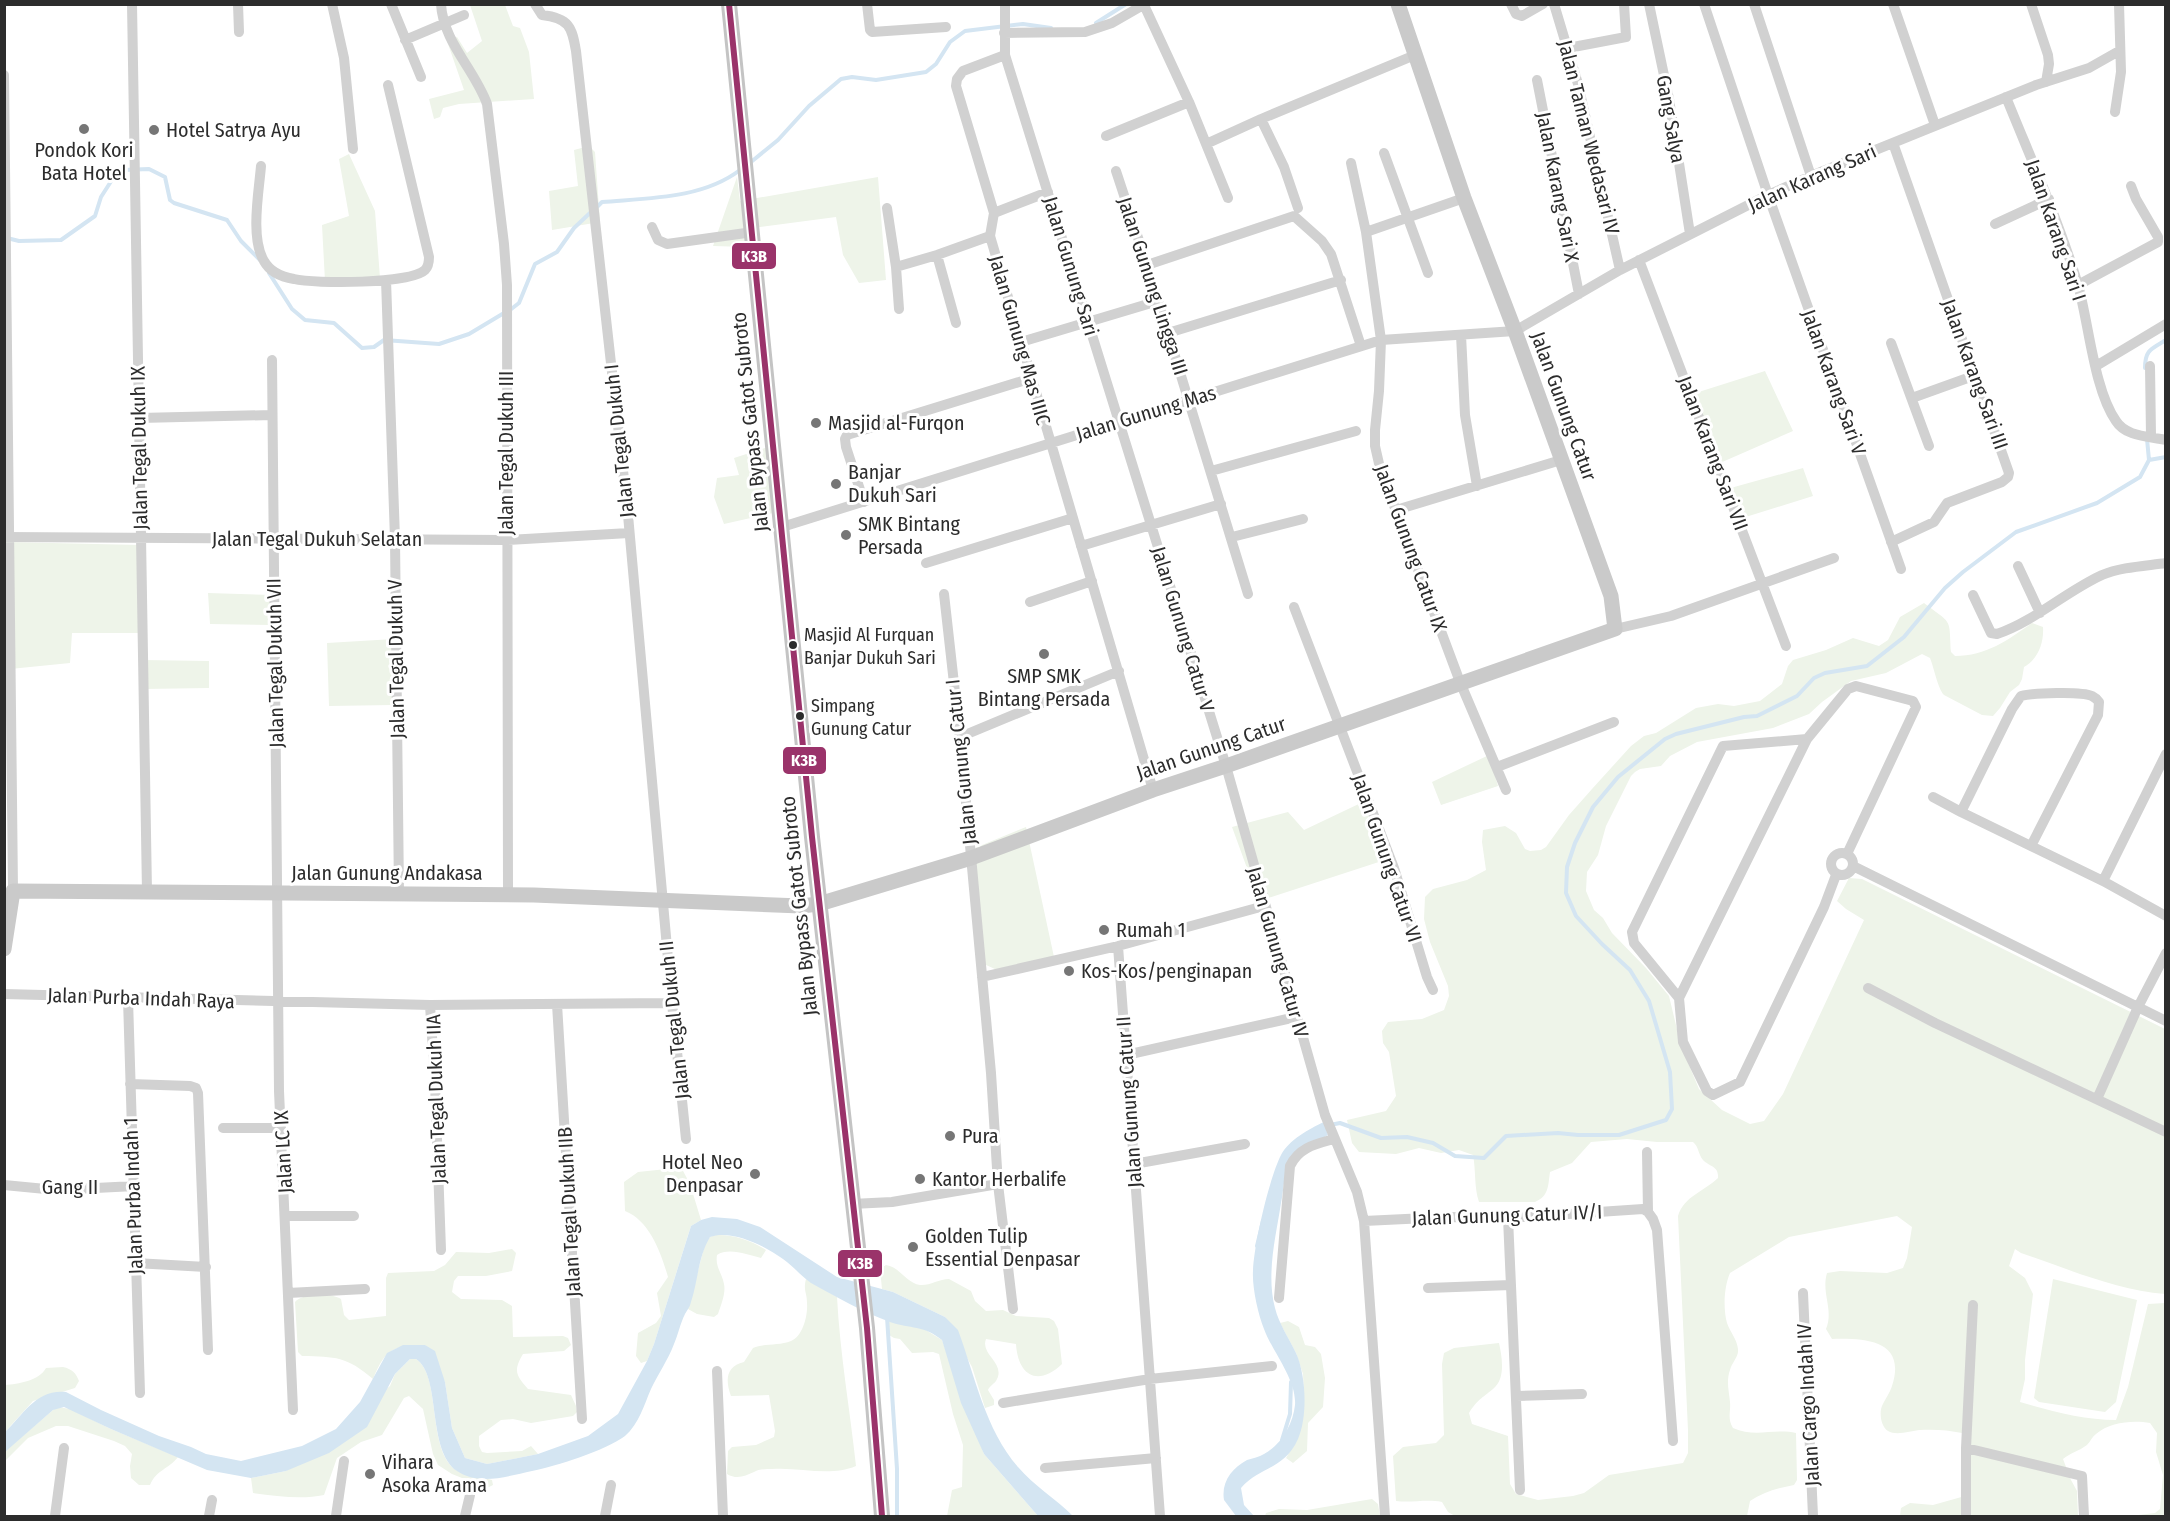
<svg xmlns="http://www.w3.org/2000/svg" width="2170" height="1521" font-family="'Fira Sans Condensed',sans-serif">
  <rect width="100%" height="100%" fill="#fff"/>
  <path fill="#eef4e9" d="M470 5H505L513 26 520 28 529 52 534 99 459 104 443 108 440 117 434 119 429 99 464 90 447 41 457 37 467 53 482 41Z
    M589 146 595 152 600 222 552 230 549 191 578 186 574 150Z
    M349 154 375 211 380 278 325 281 322 225 349 216 339 159Z
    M737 177 740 201 878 177 886 280 859 283 843 255 836 217 744 229 746 247 713 246Z
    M1765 371 1793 431 1720 463 1686 396Z
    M771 446 773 513 724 524 714 497 717 478 739 475 734 458Z
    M1803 468 1813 496 1736 520 1727 489Z
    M6 542 140 545 141 633H72L70 663 10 669Z
    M208 593 273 595 272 625 210 624Z
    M1924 603C1953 625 1949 617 1951 652L1955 656C1986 656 2008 640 2032 623L2043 627C2044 643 2038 659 2024 667L2022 679 2019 685 2010 692 2000 708 1993 716 1982 715 1944 695C1938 689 1934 668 1930 658L1922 654 1886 673 1851 681 1822 702 1809 714 1773 728 1697 742 1670 756 1661 766 1640 769 1635 772 1631 776 1606 826 1598 855 1587 872 1586 891 1594 910 1603 918 1612 933 1646 968 1669 996 1681 1046 1699 1089 1722 1110 1750 1124 1764 1121 1783 1094 1864 920 1846 909 1837 901 1849 878 1862 879 2165 1029V1294C2116 1290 2068 1269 2021 1253L2015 1249 2009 1266 2025 1278 2033 1294 2025 1360V1379L2020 1402C2051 1411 2084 1420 2116 1420L2128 1387 2148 1304 2165 1303V1516H2130L2155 1513 2160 1509 2163 1475 2156 1452 2157 1433 2150 1423C2133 1420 2110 1422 2096 1434 2092 1437 2090 1442 2087 1445 2079 1451 2070 1453 2063 1459L2071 1480 2077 1491 2078 1516H1900L1901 1508 1910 1503 1933 1505 1965 1496 1962 1433C1949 1430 1933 1429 1920 1430 1911 1431 1896 1436 1888 1431 1881 1427 1879 1413 1882 1406 1885 1399 1890 1393 1892 1386 1907 1340 1865 1338 1832 1339L1826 1329C1834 1310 1821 1293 1827 1273L1840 1271 1887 1273 1903 1268 1907 1258 1912 1227 1897 1216 1789 1237 1730 1273C1724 1287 1723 1308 1727 1323 1730 1332 1737 1339 1738 1349 1739 1357 1732 1362 1730 1370 1726 1381 1729 1391 1730 1402 1731 1412 1727 1418 1733 1428 1755 1438 1775 1428 1796 1433L1797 1480 1794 1485C1778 1488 1763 1492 1750 1501L1747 1516H1455L1448 1512 1442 1502C1426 1499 1412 1503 1396 1501L1393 1456 1403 1447 1436 1443 1444 1435 1442 1364 1444 1353 1454 1348 1499 1343C1502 1357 1506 1379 1493 1389 1481 1399 1478 1399 1469 1413L1472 1424 1508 1436 1510 1484 1516 1494 1538 1500 1573 1496 1584 1493 1609 1475 1683 1463 1688 1453V1430L1678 1216C1684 1196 1705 1191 1718 1178 1719 1166 1710 1167 1703 1160 1698 1154 1699 1147 1693 1142H1657L1627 1139 1591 1142 1572 1163 1550 1172C1548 1186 1549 1196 1535 1202H1479C1474 1188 1476 1170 1473 1155L1459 1150 1441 1153 1419 1148 1396 1154 1359 1152 1352 1143 1347 1120 1386 1111 1396 1096 1389 1052 1383 1043 1382 1031 1388 1022 1422 1019 1444 1010 1449 996 1448 986 1430 942 1424 919 1425 897 1433 889 1467 880 1486 870 1482 842 1483 830 1505 826 1516 833 1525 849 1530 851 1541 850 1546 847 1569 815 1592 789 1631 746 1644 736 1656 733 1696 708 1718 704 1734 706 1760 701 1782 684 1788 666 1793 660 1826 650 1853 638 1879 646 1888 640 1900 617Z
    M394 639 393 705 329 706 327 643Z
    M142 660 209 661V688L144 689Z
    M1489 755 1498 786 1441 805 1432 782Z
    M1365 801 1388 859 1259 901 1232 827 1288 812 1304 830Z
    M1026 827 1054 957 997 970 984 964 970 850Z
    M676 1168 682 1169 690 1184 701 1220 691 1226 689 1232 654 1344 647 1361 641 1363 636 1356 638 1333 656 1323 661 1316 657 1293 668 1277C661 1253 650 1221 625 1211L624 1182 638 1172Z
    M715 1235C732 1234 751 1240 766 1250L761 1258C748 1255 729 1247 717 1255 715 1267 722 1273 724 1284 726 1293 721 1305 718 1314L714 1317 697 1314 688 1309 705 1244 710 1237Z
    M512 1249 516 1253 512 1271 486 1276H458L454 1281 452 1292 461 1299 502 1300 512 1306 513 1337 563 1336 568 1338 571 1345 564 1351 523 1354C513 1371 516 1375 528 1389L571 1395 576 1406 577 1412 573 1416 531 1423 513 1419 501 1420 479 1436V1446L482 1452 487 1453 522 1451 531 1446 538 1454 487 1464 465 1458 452 1428 445 1382 425 1345C394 1345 385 1349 373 1379 346 1356 336 1357 302 1356L298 1352 295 1302C302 1293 332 1293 341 1299L344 1315 349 1320 386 1316V1278L388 1273 434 1271 445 1265 456 1252 489 1253Z
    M886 1265C900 1267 906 1283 920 1285 929 1286 939 1279 949 1279L971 1291 975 1301 986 1311 1003 1310 1016 1316 1049 1318 1054 1321 1058 1329 1062 1364C1038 1387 1018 1376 1016 1344L986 1339C980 1354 1005 1363 997 1379 995 1384 990 1385 988 1390L994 1400V1405L985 1408 972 1367 945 1317 893 1292 882 1289 880 1269Z
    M806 1279 837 1297C840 1354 850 1410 856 1466 830 1477 800 1467 772 1469 767 1469 758 1469 754 1472 745 1476 737 1480 727 1474L728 1451 732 1447 756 1445 774 1437 775 1431 769 1395 731 1396C725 1380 726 1366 744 1362L753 1348C765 1343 779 1346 791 1341 803 1336 808 1315 807 1303 807 1292 803 1291 806 1279Z
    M2053 1279 2137 1300 2116 1402 2105 1412 2039 1402 2034 1398Z
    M889 1321 924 1329 942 1340 984 1454 1038 1516H947L952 1490 962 1487 963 1445 953 1414 939 1354 933 1352 912 1353 900 1339 894 1338 889 1335Z
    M1288 1321 1299 1327 1305 1345 1315 1347 1321 1354 1325 1378 1323 1407 1308 1423 1307 1451 1293 1463 1286 1458 1297 1440 1304 1395 1303 1374 1296 1353 1280 1323Z
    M410 1359H416C442 1376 426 1449 456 1470 465 1477 481 1477 492 1480L493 1485 487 1488 452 1474 438 1465 433 1454 423 1409 409 1396 404 1398 382 1435 361 1442 337 1458 324 1495C301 1500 277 1496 253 1493L251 1478 286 1471 390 1386 395 1374Z
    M63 1367C72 1369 76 1373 79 1381L75 1388 33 1401 5 1432V1385C18 1384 39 1381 46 1368Z
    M58 1407 70 1409 111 1429 178 1457C168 1470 157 1469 150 1485H139L131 1478 130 1466 132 1454 125 1446 114 1441 68 1426H56L28 1438 6 1460 5 1477 4 1452 53 1410Z
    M1372 1499 1378 1504 1380 1516H1265L1266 1513 1279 1509 1307 1510Z"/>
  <path fill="#d4e5f2" d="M1324 1122 1328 1135C1317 1141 1291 1164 1286 1176 1283 1183 1283 1195 1281 1203 1276 1236 1266 1274 1275 1308 1279 1324 1289 1338 1296 1353 1306 1375 1308 1416 1298 1439 1284 1470 1260 1466 1241 1488L1244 1505 1254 1516H1236L1224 1500C1221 1482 1232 1468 1247 1460 1253 1458 1259 1457 1264 1454 1281 1445 1293 1424 1295 1405 1297 1380 1272 1351 1264 1329 1258 1314 1252 1287 1253 1271 1254 1244 1269 1179 1281 1155 1289 1140 1309 1129 1324 1122Z
    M712 1217 737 1219 760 1227 837 1277 893 1292 945 1317 958 1330C975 1376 985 1429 1018 1467 1034 1486 1056 1499 1073 1516H1038L984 1454 961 1403 942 1340C923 1325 911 1329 890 1322 863 1312 836 1297 811 1283 801 1276 793 1266 783 1259 766 1246 731 1229 710 1237 698 1257 698 1281 691 1302 690 1307 687 1310 685 1314 680 1324 678 1335 674 1344 668 1360 658 1374 651 1389 644 1405 639 1424 625 1436 605 1451 556 1466 532 1471 508 1476 479 1486 457 1471 426 1450 442 1376 416 1359H410L395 1374 367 1427 329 1453 286 1471 251 1478 207 1470 111 1429 64 1407 53 1410 5 1452V1432C24 1414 36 1389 66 1392L101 1410 159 1436 191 1447 206 1454 241 1461 302 1446 336 1429 360 1402 387 1353 403 1345H425L435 1351 445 1382 452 1428 465 1458 487 1464 538 1454 588 1436 618 1414 647 1361 654 1344 691 1226 701 1220Z"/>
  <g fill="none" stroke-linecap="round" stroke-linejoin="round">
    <path stroke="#d4e5f2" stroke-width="4" d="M1096 23 1126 4
      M751 162 778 140 809 106 841 79 852 77 876 80 926 72 936 64 950 42 965 31 1023 24 1051 28
      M597 207 602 202C648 198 702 199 740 170
      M7 238 19 241 61 240 95 216 101 197 117 172 123 170 149 169 165 177 170 200 174 203 227 220 241 241 260 260
      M269 273 292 309 305 320 334 323 362 348 374 347 384 340 439 344 469 334 504 313
      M510 310 519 303 535 264 557 252 574 228 591 212
      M2145 368C2145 350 2151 349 2166 340
      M2149 460 2166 457
      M1330 1125 1340 1123 1381 1138 1407 1137 1433 1143 1455 1156 1484 1158 1506 1136 1558 1133 1578 1135H1619L1666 1120 1672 1109 1670 1072 1649 1001 1630 970 1602 944 1576 916 1566 893 1567 867 1575 843 1593 807 1618 777 1665 739 1676 734 1744 717 1757 716 1797 696 1814 678 1825 673 1867 666 1904 637 1945 588 1963 572 2016 532 2097 503 2140 477 2149 460 2147 439
      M1257 1246 1263 1221
      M887 1317 897 1469V1516
      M1282 1440 1290 1414 1291 1382"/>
    <path stroke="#d1d1d1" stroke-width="10" d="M132 4 147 892
      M238 4 239 32
      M332 4 344 58 353 149
      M391 4 421 77
      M441 4C443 42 475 70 487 104L504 244 507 285 508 895
      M535 4 542 15C569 18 572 27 576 51L628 515 672 1003 686 1139
      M867 4 870 30 872 32 946 27
      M1005 4V55L1226 766 1325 1115 1357 1192 1364 1221 1385 1516
      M1511 4 1516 14 1522 16 1543 4
      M1554 4 1578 84 1620 270
      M1649 4 1669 99 1690 234
      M1704 4 1768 195 1901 569
      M1754 4 1811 176
      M1893 4 1935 125
      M2031 4 2048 55 2049 64 2046 82
      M1144 5 1189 102 1228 198
      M1004 33 1085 32 1112 23 1145 4
      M405 40 464 15
      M1568 48 1626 37 1624 4
      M4 75 13 891
      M1537 80 1579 294
      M2006 97C2031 159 2059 221 2078 285 2089 324 2094 390 2116 421 2126 437 2149 436 2166 440
      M2115 112 2121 72 2119 4
      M1261 119 1284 167 1298 208
      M1106 136 1189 102
      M1206 144 1261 119 1415 55
      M1384 153 1428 273
      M1351 163 1366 232 1381 340 1379 391 1375 430V446L1380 468 1460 682 1506 790
      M261 166C259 191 250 238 264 261 270 272 282 277 294 279 315 284 411 284 425 270 429 266 429 261 429 257L388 85
      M1116 171 1147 265 1248 594
      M1048 192 994 213 990 236 1153 790
      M887 208 896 267 899 309
      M994 213 956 86 957 79 963 71 1005 55
      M1995 224 2049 199
      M652 227 658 240 667 244 753 232
      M1366 232 1464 198
      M937 255 956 323
      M1639 260 1786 646
      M1147 265 1294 216 1322 241 1331 254 1361 346
      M896 267 937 255 990 236
      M386 280 395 539 399 894
      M2078 285 2158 242V237L2136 199 2131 186
      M1168 333 1341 280
      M1461 335 1465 415 1477 486
      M1021 342 1158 301
      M1891 343 1929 446
      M272 360 279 1091 293 1410
      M2096 366 2166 324
      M2150 366 2151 436
      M1912 398 1976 375
      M139 418 272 415
      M1211 471 1356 431
      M864 502 846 447 845 439 847 435 1032 378
      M1396 510 1561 460
      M782 527 1381 340 1515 331 1620 270 1768 195 1811 176 2036 85 2089 68 2119 51
      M4 537 506 540 629 533
      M1232 537 1303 519
      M1891 542 1934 522 1947 503 2002 482 2008 477 2009 473 1893 143
      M1081 546 1221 504
      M926 563 1073 518
      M2018 566 2040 613
      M944 594 960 737 991 1073 998 1184 1013 1309
      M1973 595 1991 633 1997 634C2035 621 2065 592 2102 575 2121 567 2145 566 2166 563
      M1030 602 1092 581
      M1294 607 1394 868 1427 977 1433 990
      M1615 629 1671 616 1834 558
      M960 737 1119 671
      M2166 754 2103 881 2166 916
      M1497 767 1614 722
      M1933 797 1961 812 2103 881
      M1961 812 2012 709 2021 696C2033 693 2081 691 2092 696 2096 698 2097 699 2099 702L2098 715 2031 846
      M1831 864a11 11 0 1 1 22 0a11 11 0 1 1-22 0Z
      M1853 866 2166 1021
      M1836 875 1824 907 1740 1082 1713 1095 1707 1091 1683 1042 1679 998 1807 739 1848 689 1856 686 1913 701 1916 707 1847 854
      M1118 946 1160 1516
      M982 977 1118 946 1264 906
      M1868 988 1935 1023 2166 1132
      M4 994 430 1005 672 1003
      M1679 998 1634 943 1632 932 1723 746 1807 739
      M128 999 140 1393
      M557 1004 582 1419
      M430 1005 435 1083 441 1250
      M1126 1055 1296 1017
      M130 1084 190 1086 196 1088 198 1093 208 1350
      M2097 1099 2138 1007 2166 953
      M223 1128H281
      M1647 1152 1648 1212 1653 1219 1657 1230 1673 1441
      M1134 1164 1245 1144
      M4 1185 56 1190 135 1186
      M852 1204 892 1202 998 1184
      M286 1216H354
      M1508 1218 1520 1490
      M1364 1221 1447 1217 1508 1218 1643 1209 1648 1212
      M135 1263 206 1267
      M1428 1288 1511 1285
      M288 1293 365 1289
      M1803 1293 1813 1516
      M1279 1298 1290 1166C1299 1147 1316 1144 1334 1139
      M717 1371 723 1516
      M1516 1396 1582 1394
      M1003 1403 1150 1379 1272 1366
      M1966 1448 2082 1476 2084 1516
      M1045 1468 1156 1458
      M55 1516 64 1448
      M209 1516 212 1500
      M336 1516 344 1461
      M465 1516 470 1495
      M605 1516 611 1485
      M1966 1516V1448L1973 1305"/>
    <path stroke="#cacaca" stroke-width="15" d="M4 949 13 891 534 895 801 906 819 904 971 858 1153 790 1226 766 1615 629 1611 596 1515 331 1464 198 1398 4"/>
    <path stroke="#c4c4c4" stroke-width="16" d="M729 4 812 837 867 1328 882 1516"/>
    <defs>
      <path id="bus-1" d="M729 4 812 837 867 1328 882 1516"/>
    </defs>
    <use href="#bus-1" stroke="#fff" stroke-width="10"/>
    <use href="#bus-1" stroke="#9a336a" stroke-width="6"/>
  </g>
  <g fill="#767676" stroke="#fff" stroke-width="2">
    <circle cx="84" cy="129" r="6"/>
    <circle cx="154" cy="130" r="6"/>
    <circle cx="816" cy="423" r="6"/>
    <circle cx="836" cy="484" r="6"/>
    <circle cx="846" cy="535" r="6"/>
    <circle cx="1044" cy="654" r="6"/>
    <circle cx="1104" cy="930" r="6"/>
    <circle cx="1069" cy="971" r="6"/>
    <circle cx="950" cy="1136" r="6"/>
    <circle cx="755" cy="1174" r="6"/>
    <circle cx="920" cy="1179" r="6"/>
    <circle cx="913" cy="1247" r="6"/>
    <circle cx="370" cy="1474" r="6"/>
  </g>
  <g fill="#2c2c2c" stroke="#fff" stroke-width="2">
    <circle cx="793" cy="645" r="5"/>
    <circle cx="800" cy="716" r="5"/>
  </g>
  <g text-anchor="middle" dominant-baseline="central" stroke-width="6" stroke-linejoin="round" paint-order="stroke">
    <g font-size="18" fill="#2c2c2c" stroke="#fff" text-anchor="start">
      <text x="804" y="635">Masjid Al Furquan<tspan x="804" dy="23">Banjar Dukuh Sari</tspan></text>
      <text x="811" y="706">Simpang<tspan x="811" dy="23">Gunung Catur</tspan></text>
    </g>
    <g font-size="20" fill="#2c2c2c" stroke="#fff">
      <text transform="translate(1671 119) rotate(80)">Gang Salya</text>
      <text transform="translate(1589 137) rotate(76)">Jalan Taman Wedasari IV</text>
      <text transform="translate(1812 178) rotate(-24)">Jalan Karang Sari</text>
      <text transform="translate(1558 187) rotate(79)">Jalan Karang Sari X</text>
      <text transform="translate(2056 230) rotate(71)">Jalan Karang Sari I</text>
      <text transform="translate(1071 266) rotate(73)">Jalan Gunung Sari</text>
      <text transform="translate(1153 286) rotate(72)">Jalan Gunung Lingga III</text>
      <text transform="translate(1020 340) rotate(74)">Jalan Gunung Mas IIIC</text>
      <text transform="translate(1975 374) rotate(70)">Jalan Karang Sari III</text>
      <text transform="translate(1834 382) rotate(70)">Jalan Karang Sari V</text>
      <text transform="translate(1564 406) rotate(70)">Jalan Gunung Catur</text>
      <text transform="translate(1146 413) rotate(-17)">Jalan Gunung Mas</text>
      <text transform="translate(750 422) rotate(-96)">Jalan Bypass Gatot Subroto</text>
      <text transform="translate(619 441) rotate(-96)">Jalan Tegal Dukuh I</text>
      <text transform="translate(139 448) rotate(-91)">Jalan Tegal Dukuh IX</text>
      <text transform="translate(506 453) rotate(-90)">Jalan Tegal Dukuh III</text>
      <text transform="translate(1713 453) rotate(69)">Jalan Karang Sari VII</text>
      <text x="317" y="539">Jalan Tegal Dukuh Selatan</text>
      <text transform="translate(1411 548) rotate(70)">Jalan Gunung Catur IX</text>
      <text transform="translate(1183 629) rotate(73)">Jalan Gunung Catur V</text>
      <text transform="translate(396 659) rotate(-91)">Jalan Tegal Dukuh V</text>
      <text transform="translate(275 663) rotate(-91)">Jalan Tegal Dukuh VII</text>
      <text transform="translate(1211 748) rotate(-19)">Jalan Gunung Catur</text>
      <text transform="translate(961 762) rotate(-96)">Jalan Gunung Catur I</text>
      <text transform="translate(1387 858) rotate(71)">Jalan Gunung Catur VI</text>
      <text x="387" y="873">Jalan Gunung Andakasa</text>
      <text transform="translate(799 906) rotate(-96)">Jalan Bypass Gatot Subroto</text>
      <text transform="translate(1278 952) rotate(74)">Jalan Gunung Catur IV</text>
      <text transform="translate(141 998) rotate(2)">Jalan Purba Indah Raya</text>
      <text transform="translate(674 1020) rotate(-96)">Jalan Tegal Dukuh II</text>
      <text transform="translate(436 1099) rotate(-92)">Jalan Tegal Dukuh IIA</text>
      <text transform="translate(1129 1102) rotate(-94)">Jalan Gunung Catur II</text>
      <text transform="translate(283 1152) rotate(-93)">Jalan LC IX</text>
      <text x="70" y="1187">Gang II</text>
      <text transform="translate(133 1196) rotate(-92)">Jalan Purba Indah 1</text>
      <text transform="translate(569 1212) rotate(-93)">Jalan Tegal Dukuh IIB</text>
      <text transform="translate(1507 1215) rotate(-2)">Jalan Gunung Catur IV/I</text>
      <text transform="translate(1808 1405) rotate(-93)">Jalan Cargo Indah IV</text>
    </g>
    <g font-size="20" fill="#2c2c2c" stroke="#fff" text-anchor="start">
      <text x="166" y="130">Hotel Satrya Ayu</text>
      <text x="84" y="150" text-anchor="middle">Pondok Kori<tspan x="84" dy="23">Bata Hotel</tspan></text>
      <text x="828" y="423">Masjid al-Furqon</text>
      <text x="848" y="472">Banjar<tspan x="848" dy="23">Dukuh Sari</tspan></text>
      <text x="858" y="524">SMK Bintang<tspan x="858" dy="23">Persada</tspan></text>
      <text x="1044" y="676" text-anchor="middle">SMP SMK<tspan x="1044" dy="23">Bintang Persada</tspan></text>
      <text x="1116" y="930">Rumah 1</text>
      <text x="1081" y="971">Kos-Kos/penginapan</text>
      <text x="962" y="1136">Pura</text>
      <text x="743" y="1162" text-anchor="end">Hotel Neo<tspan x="743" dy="23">Denpasar</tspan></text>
      <text x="932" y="1179">Kantor Herbalife</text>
      <text x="925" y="1236">Golden Tulip<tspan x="925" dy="23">Essential Denpasar</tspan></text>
      <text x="382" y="1462">Vihara<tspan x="382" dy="23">Asoka Arama</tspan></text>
    </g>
  </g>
  <g stroke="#fff" stroke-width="2">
    <rect x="731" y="242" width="46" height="28" rx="6" fill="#9a336a"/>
    <rect x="782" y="746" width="45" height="29" rx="6" fill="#9a336a"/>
    <rect x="837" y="1249" width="46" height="29" rx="6" fill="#9a336a"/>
  </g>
  <g font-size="16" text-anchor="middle" font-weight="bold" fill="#fff">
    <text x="754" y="262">K3B</text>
    <text x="804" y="766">K3B</text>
    <text x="860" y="1269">K3B</text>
  </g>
  <rect width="2170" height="1521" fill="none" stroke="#2c2c2c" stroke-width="12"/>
</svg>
